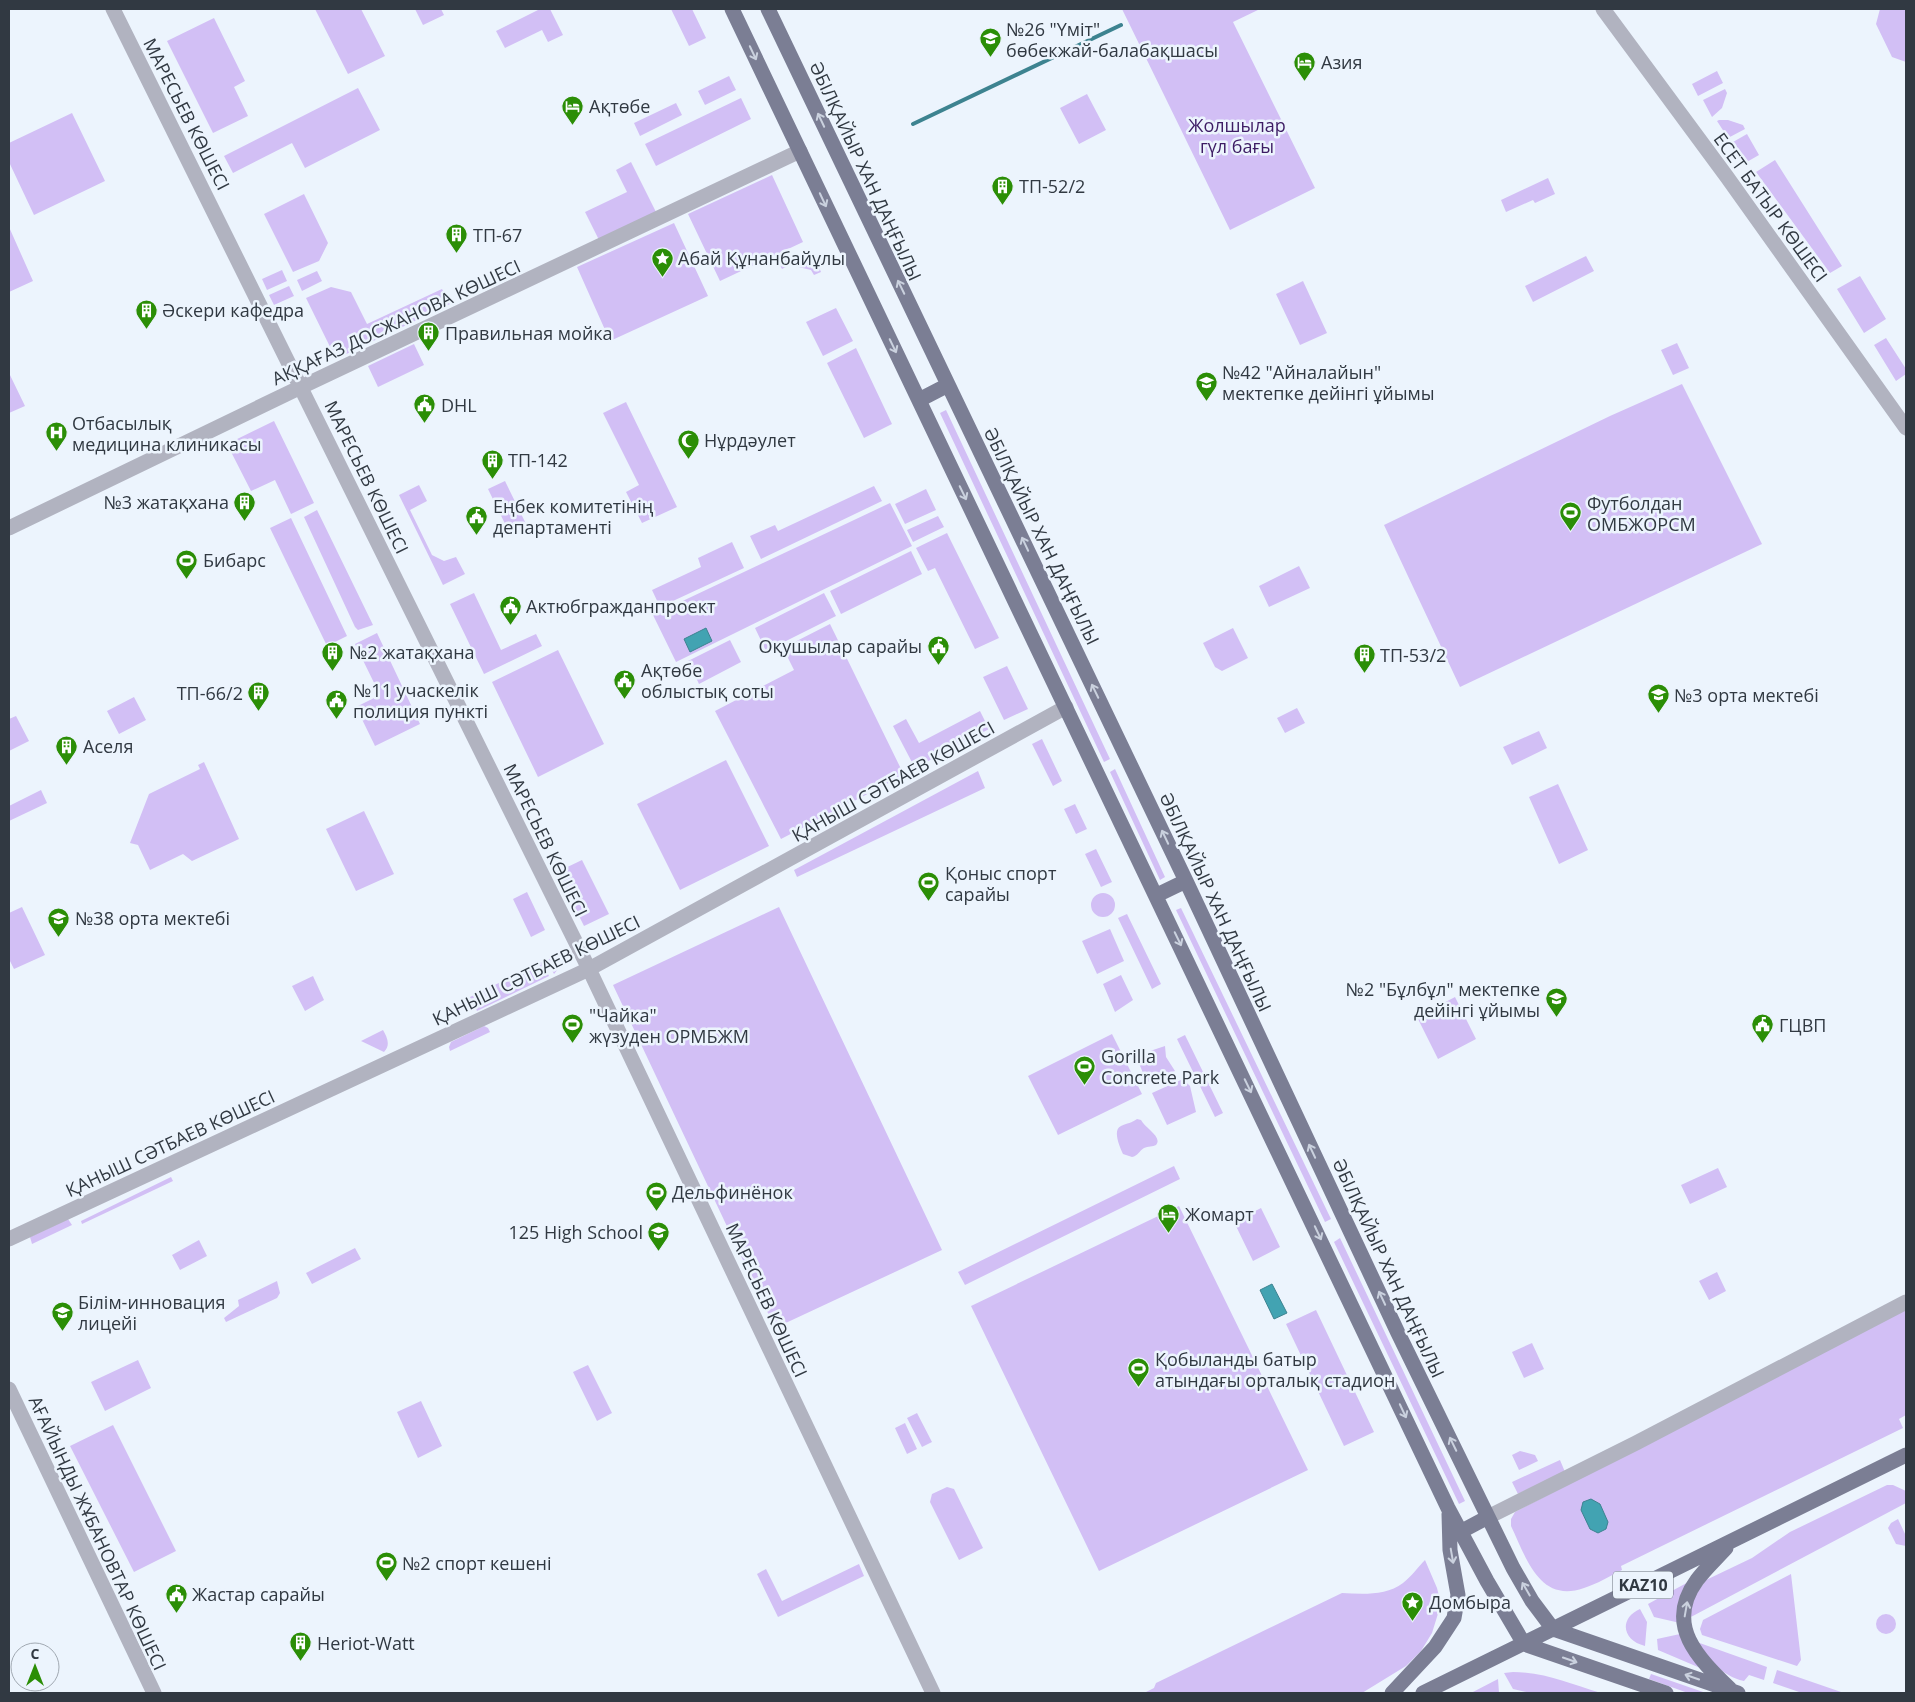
<svg xmlns="http://www.w3.org/2000/svg" width="1915" height="1702" font-family="'Open Sans',sans-serif">
  <rect width="100%" height="100%" fill="#ecf4fd"/>
  <path fill="#d2bff5" d="M315 9H361L385 56 348 74Z
    M415 9H441L444 15 423 25Z
    M540 9H550L563 35 548 42 542 30 505 48 496 31Z
    M671 9H692L706 38 689 46Z
    M1122 9H1260L1233 22 1315 188 1230 230Z
    M1880 9H1906V62L1892 57 1876 24Z
    M214 18 245 81 234 87 248 116 213 133 167 41Z
    M1717 71 1723 83 1698 96 1692 84Z
    M729 76 736 90 705 105 698 91Z
    M358 88 380 130 305 168 292 143 233 173 224 156Z
    M1725 89 1727 93 1722 108 1712 117 1703 100Z
    M1087 94 1106 130 1079 144 1060 108Z
    M741 98 751 119 656 166 645 144Z
    M676 103 682 115 640 136 634 123Z
    M72 113 105 181 34 215 9 162V143Z
    M1719 120H1728L1743 125 1745 129 1728 138 1717 121Z
    M1747 134 1759 155 1745 163 1733 142Z
    M1775 160 1842 266 1830 273 1756 172Z
    M631 162 656 212 599 240 585 212 627 192 616 170Z
    M772 175 803 242 720 281 688 214Z
    M1548 178 1555 194 1535 203 1533 200 1506 212 1501 200Z
    M304 194 328 243 319 261 293 272 264 214Z
    M674 223 708 296 610 341 577 267Z
    M9 227 33 281 9 292Z
    M1586 256 1594 271 1533 302 1525 286Z
    M788 257 818 265 821 272 814 275 811 270 790 265 782 269 778 262Z
    M282 270 287 281 267 290 262 279Z
    M317 271 322 281 302 291 297 280Z
    M1860 276 1886 319 1864 333 1837 289Z
    M1303 281 1327 333 1300 345 1276 294Z
    M289 286 294 296 274 305 269 295Z
    M331 287 351 292 367 324 442 289 450 304 336 359 306 298Z
    M836 308 853 341 823 356 806 322Z
    M1886 338 1906 369V374L1896 381 1874 345Z
    M1677 343 1689 368 1673 375 1661 350Z
    M414 344 424 365 378 387 368 366Z
    M856 348 892 424 864 438 827 363Z
    M9 373 25 406 9 413Z
    M1682 384 1762 544 1460 687 1384 525 1610 416Z
    M626 402 677 507 642 523 626 492 639 485 603 413Z
    M946 410 1110 759 1104 762 940 413Z
    M274 421 314 503 291 514 275 480 251 491 227 444Z
    M505 481 527 526 510 534 488 489Z
    M419 485 427 501 410 510 432 555 444 561 456 557 465 574 443 585 399 495Z
    M874 486 882 501 761 559 750 536 775 525 778 531Z
    M926 489 936 510 905 524 895 504Z
    M890 503 912 546 676 662 653 615Z
    M317 510 373 625 358 630 355 627 304 517Z
    M938 516 944 527 913 542 907 530Z
    M291 518 347 636 327 646 270 528Z
    M947 533 999 638 975 649 935 568 928 571 916 548Z
    M732 542 744 568 660 607 652 590 701 567 698 558Z
    M911 551 922 574 841 614 830 591Z
    M1299 566 1310 588 1269 607 1259 586Z
    M474 593 501 650 536 634 542 646 484 674 450 604Z
    M824 593 836 616 766 651 755 628Z
    M830 624 904 775 781 839 715 711 794 670 783 648Z
    M1233 628 1248 658 1222 671 1215 667 1203 643Z
    M377 633 420 724 375 746 356 707 380 695 355 644Z
    M730 640 741 662 699 684 688 661Z
    M558 650 604 744 538 777 492 682Z
    M1007 666 1028 709 1004 720 983 677Z
    M134 697 146 720 119 734 107 711Z
    M1297 708 1305 723 1285 733 1277 718Z
    M980 711 989 729 915 768 893 726 906 719 919 743Z
    M16 716 29 741 9 751V719Z
    M1539 731 1547 748 1512 765 1503 747Z
    M1042 739 1062 781 1053 786 1032 744Z
    M726 760 769 846 680 890 637 804Z
    M204 762 239 839 192 861 183 854 150 870 138 845 130 843 149 794 200 769 198 765Z
    M1115 769 1165 877 1160 880 1110 772Z
    M978 771 985 788 797 877 794 870Z
    M1558 784 1588 850 1559 864 1529 797Z
    M41 790 47 803 9 821V806Z
    M1075 804 1087 829 1076 834 1064 809Z
    M364 811 394 874 356 891 326 829Z
    M1096 849 1112 882 1101 887 1085 854Z
    M582 860 609 914 584 926 557 872Z
    M527 892 545 930 531 937 513 899Z
    M1091 905a12 12 0 1 1 24 0a12 12 0 1 1-24 0Z
    M22 907 45 955 14 969 9 959V913Z
    M779 907 942 1250 775 1328 613 985Z
    M1181 908 1331 1219 1325 1222 1176 910Z
    M1127 914 1161 984 1152 989 1118 918Z
    M1110 929 1124 961 1097 974 1082 941Z
    M561 953 563 963 554 974 547 960Z
    M542 962 549 976 477 1011 470 997Z
    M1121 975 1133 1000 1115 1012 1103 984Z
    M313 976 324 1000 305 1011 292 986Z
    M1455 997 1476 1039 1438 1059 1417 1017Z
    M484 1026 488 1028 490 1032 450 1051 449 1047 451 1042Z
    M383 1030C387 1037 391 1045 384 1052L361 1041Z
    M1112 1034 1142 1094 1058 1135 1028 1076Z
    M1185 1035 1223 1113 1215 1117 1177 1039Z
    M1165 1046 1166 1057 1175 1071 1147 1082 1134 1052H1147Z
    M1183 1079 1190 1086 1196 1112 1167 1125 1152 1093Z
    M1137 1119 1141 1120C1145 1128 1163 1137 1156 1145 1153 1147 1148 1146 1144 1148 1139 1151 1138 1156 1132 1157L1123 1154C1120 1147 1112 1130 1121 1126 1127 1123 1132 1123 1137 1119Z
    M1174 1166 1180 1179 965 1285 958 1272Z
    M1718 1168 1727 1187 1690 1204 1681 1185Z
    M171 1177 173 1181 82 1224 81 1221Z
    M1179 1206 1308 1470 1099 1571 971 1306Z
    M1261 1208 1280 1247 1253 1261 1234 1222Z
    M68 1219 72 1225 32 1244 30 1237Z
    M1340 1238 1465 1501 1459 1504 1334 1242Z
    M199 1240 207 1256 180 1270 172 1255Z
    M355 1248 361 1259 312 1284 306 1273Z
    M1717 1272 1726 1291 1709 1300 1699 1281Z
    M277 1281 280 1293 277 1298 226 1322 224 1318 239 1306 238 1300Z
    M1906 1309V1415L1899 1419 1903 1428 1621 1566 1622 1570C1610 1576 1597 1584 1584 1588 1539 1604 1526 1557 1511 1526V1519L1515 1512Z
    M1316 1310 1374 1432 1344 1446 1286 1324Z
    M1532 1343 1544 1369 1524 1378 1512 1352Z
    M138 1360 151 1388 105 1411 91 1382Z
    M588 1365 612 1413 597 1421 573 1372Z
    M421 1401 442 1446 418 1458 397 1412Z
    M917 1413 932 1442 922 1447 907 1418Z
    M905 1423 917 1449 907 1454 895 1428Z
    M113 1425 176 1551 134 1572 70 1446Z
    M1520 1451 1535 1455 1538 1461 1519 1470 1512 1455Z
    M1560 1460 1565 1472 1518 1494 1512 1482Z
    M1887 1485H1893L1906 1491V1503L1689 1618 1690 1603 1706 1580 1752 1558 1790 1532Z
    M947 1487 954 1489 983 1548 959 1560 930 1502 932 1494Z
    M1898 1519 1906 1536V1546L1896 1544 1888 1528 1891 1523Z
    M1425 1560 1437 1588 1441 1604 1432 1633 1421 1651 1406 1666 1362 1693H1144L1154 1688 1156 1683 1342 1593C1362 1594 1386 1596 1403 1583 1411 1577 1418 1567 1425 1560Z
    M859 1564 864 1576 778 1617 757 1574 766 1569 782 1601Z
    M1791 1574 1801 1660 1797 1666 1702 1635 1700 1629 1703 1620Z
    M1692 1580 1680 1623 1654 1617 1648 1604Z
    M1640 1609 1647 1622 1645 1646C1623 1641 1618 1619 1640 1609Z
    M1876 1624a10 10 0 1 1 20 0a10 10 0 1 1-20 0Z
    M1680 1634 1705 1670 1658 1650 1657 1639Z
    M1694 1641 1767 1667 1764 1680 1749 1675 1744 1681C1721 1676 1709 1658 1694 1641Z
    M1777 1670 1844 1693H1802L1773 1683Z
    M1513 1672C1545 1672 1571 1684 1601 1693H1531L1513 1689 1504 1673Z
    M1651 1674 1706 1693H1688L1649 1679Z
    M1498 1679 1499 1693H1471Z"/>
  <path fill="#42a3b2" stroke="#3d8390" d="M706 628 712 641 690 652 684 639Z
    M1272 1284 1287 1313 1274 1319 1260 1290Z
    M1591 1499 1600 1504 1608 1522 1606 1529 1598 1533 1590 1529 1581 1510 1583 1502Z"/>
  <g fill="none" stroke-linecap="round" stroke-linejoin="round">
    <path stroke="#3d8390" stroke-width="4" d="M913 124 1121 25"/>
    <path stroke="#b1b3c0" stroke-width="15" d="M113 9 589 969 933 1693
      M1603 9 1727 177 1906 428
      M9 528 301 387 800 151
      M9 1239 589 969 1066 707
      M9 1389 154 1693
      M1488 1517 1636 1443 1906 1302"/>
    <path stroke="#7b7e94" stroke-width="15" d="M732 9 1448 1508 1487 1581 1524 1644 1666 1693
      M768 9 1186 881 1398 1333 1513 1568 1532 1601 1553 1629 1738 1693
      M919 400 948 385
      M1157 895 1186 881
      M1460 1532 1488 1517
      M1726 1548C1717 1558 1706 1568 1697 1580 1664 1625 1698 1658 1730 1689
      M1392 1693 1435 1647 1454 1618 1458 1595 1450 1550 1449 1514
      M1423 1693 1906 1455"/>
  </g>
  <defs><path id="oneway-shaft" d="M-6 0H5M1.5-3L5.5 0L1.5 3" fill="none" stroke-width="1.6" stroke-linecap="round" stroke-linejoin="round" transform="scale(1.25)"/></defs>
  <g stroke="#cad1de">
    <use href="#oneway-shaft" transform="translate(753 53) rotate(65)"/>
    <use href="#oneway-shaft" transform="translate(821 120) rotate(-115)"/>
    <use href="#oneway-shaft" transform="translate(823 200) rotate(65)"/>
    <use href="#oneway-shaft" transform="translate(901 287) rotate(-116)"/>
    <use href="#oneway-shaft" transform="translate(893 346) rotate(64)"/>
    <use href="#oneway-shaft" transform="translate(963 493) rotate(64)"/>
    <use href="#oneway-shaft" transform="translate(1025 544) rotate(-115)"/>
    <use href="#oneway-shaft" transform="translate(1095 691) rotate(-116)"/>
    <use href="#oneway-shaft" transform="translate(1165 837) rotate(-115)"/>
    <use href="#oneway-shaft" transform="translate(1178 939) rotate(64)"/>
    <use href="#oneway-shaft" transform="translate(1248 1086) rotate(64)"/>
    <use href="#oneway-shaft" transform="translate(1312 1151) rotate(-115)"/>
    <use href="#oneway-shaft" transform="translate(1318 1233) rotate(65)"/>
    <use href="#oneway-shaft" transform="translate(1382 1298) rotate(-115)"/>
    <use href="#oneway-shaft" transform="translate(1403 1411) rotate(65)"/>
    <use href="#oneway-shaft" transform="translate(1453 1444) rotate(-116)"/>
    <use href="#oneway-shaft" transform="translate(1452 1556) rotate(80)"/>
    <use href="#oneway-shaft" transform="translate(1526 1589) rotate(-120)"/>
    <use href="#oneway-shaft" transform="translate(1686 1609) rotate(-80)"/>
    <use href="#oneway-shaft" transform="translate(1570 1660) rotate(19)"/>
    <use href="#oneway-shaft" transform="translate(1692 1677) rotate(-161)"/>
  </g>
  <defs>
    <symbol id="school-pin" viewBox="-11 -11 22 30"><path d="M0 17L-7.5 6A9.5 9.5 0 1 1 7.5 6Z" fill="#2b8e06" stroke="#ecf4fd"/><path d="M0-5L7-2L0 1L-7-2ZM-4 1L0 2.5L4 1V4Q0 6-4 4Z" fill="#fff"/></symbol>
    <symbol id="hotel-pin" viewBox="-11 -11 22 30"><path d="M0 17L-7.5 6A9.5 9.5 0 1 1 7.5 6Z" fill="#2b8e06" stroke="#ecf4fd"/><path d="M-6-4.5h1.5V1H6V5H4.5V3h-9V5H-6ZM-4 0a1.8 1.8 0 1 1 3.6 0ZM.5 0V-2.5h3Q6-2.5 6 0Z" fill="#fff"/></symbol>
    <symbol id="building-pin" viewBox="-11 -11 22 30"><path d="M0 17L-7.5 6A9.5 9.5 0 1 1 7.5 6Z" fill="#2b8e06" stroke="#ecf4fd"/><path d="M-4-6H4V6H1V3H-1V6H-4ZM-2.5-4.3h1.7v1.8h-1.7ZM.8-4.3h1.7v1.8H.8ZM-2.5-1h1.7V.8h-1.7ZM.8-1h1.7V.8H.8Z" fill="#fff"/></symbol>
    <symbol id="sight-pin" viewBox="-11 -11 22 30"><path d="M0 17L-7.5 6A9.5 9.5 0 1 1 7.5 6Z" fill="#2b8e06" stroke="#ecf4fd"/><path d="M0-6L1.8-2.2L6-1.7L2.9 1.2L3.7 5.4L0 3.3L-3.7 5.4L-2.9 1.2L-6-1.7L-1.8-2.2Z" fill="#fff"/></symbol>
    <symbol id="civic-pin" viewBox="-11 -11 22 30"><path d="M0 17L-7.5 6A9.5 9.5 0 1 1 7.5 6Z" fill="#2b8e06" stroke="#ecf4fd"/><path d="M-.6-6.5H3V-4.5H.6V-3L4-1V1h2V6H-6V1h2V-1L-.6-3ZM-1.2 2.5V6h2.4V2.5Z" fill="#fff"/></symbol>
    <symbol id="hospital-pin" viewBox="-11 -11 22 30"><path d="M0 17L-7.5 6A9.5 9.5 0 1 1 7.5 6Z" fill="#2b8e06" stroke="#ecf4fd"/><path d="M-5-5h3v3.5h4V-5h3V5h-3V1.5h-4V5h-3Z" fill="#fff"/></symbol>
    <symbol id="mosque-pin" viewBox="-11 -11 22 30"><path d="M0 17L-7.5 6A9.5 9.5 0 1 1 7.5 6Z" fill="#2b8e06" stroke="#ecf4fd"/><path d="M3.5-4.9A6 6 0 1 0 3.5 4.9A5 5 0 1 1 3.5-4.9Z" fill="#fff"/></symbol>
    <symbol id="stadium-pin" viewBox="-11 -11 22 30"><path d="M0 17L-7.5 6A9.5 9.5 0 1 1 7.5 6Z" fill="#2b8e06" stroke="#ecf4fd"/><path d="M0-5a6.5 5 0 1 0 0 10a6.5 5 0 1 0 0-10ZM-3.5-1.8h7v3.6h-7Z" fill="#fff"/></symbol>
  </defs>
  <g fill-rule="evenodd">
    <use href="#school-pin" x="978" y="26" width="25" height="34"/>
    <use href="#hotel-pin" x="1292" y="50" width="25" height="34"/>
    <use href="#hotel-pin" x="560" y="94" width="25" height="34"/>
    <use href="#building-pin" x="990" y="174" width="25" height="34"/>
    <use href="#building-pin" x="444" y="222" width="25" height="34"/>
    <use href="#sight-pin" x="650" y="246" width="25" height="34"/>
    <use href="#building-pin" x="134" y="298" width="25" height="34"/>
    <use href="#building-pin" x="416" y="320" width="25" height="34"/>
    <use href="#school-pin" x="1194" y="370" width="25" height="34"/>
    <use href="#civic-pin" x="412" y="392" width="25" height="34"/>
    <use href="#hospital-pin" x="44" y="420" width="25" height="34"/>
    <use href="#mosque-pin" x="676" y="428" width="25" height="34"/>
    <use href="#building-pin" x="480" y="448" width="25" height="34"/>
    <use href="#building-pin" x="232" y="490" width="25" height="34"/>
    <use href="#stadium-pin" x="1558" y="500" width="25" height="34"/>
    <use href="#civic-pin" x="464" y="504" width="25" height="34"/>
    <use href="#stadium-pin" x="174" y="548" width="25" height="34"/>
    <use href="#civic-pin" x="498" y="594" width="25" height="34"/>
    <use href="#civic-pin" x="926" y="634" width="25" height="34"/>
    <use href="#building-pin" x="320" y="640" width="25" height="34"/>
    <use href="#building-pin" x="1352" y="642" width="25" height="34"/>
    <use href="#civic-pin" x="612" y="668" width="25" height="34"/>
    <use href="#building-pin" x="246" y="680" width="25" height="34"/>
    <use href="#school-pin" x="1646" y="682" width="25" height="34"/>
    <use href="#civic-pin" x="324" y="688" width="25" height="34"/>
    <use href="#building-pin" x="54" y="734" width="25" height="34"/>
    <use href="#stadium-pin" x="916" y="870" width="25" height="34"/>
    <use href="#school-pin" x="46" y="906" width="25" height="34"/>
    <use href="#school-pin" x="1544" y="986" width="25" height="34"/>
    <use href="#stadium-pin" x="560" y="1012" width="25" height="34"/>
    <use href="#civic-pin" x="1750" y="1012" width="25" height="34"/>
    <use href="#stadium-pin" x="1072" y="1054" width="25" height="34"/>
    <use href="#stadium-pin" x="644" y="1180" width="25" height="34"/>
    <use href="#hotel-pin" x="1156" y="1202" width="25" height="34"/>
    <use href="#school-pin" x="646" y="1220" width="25" height="34"/>
    <use href="#school-pin" x="50" y="1300" width="25" height="34"/>
    <use href="#stadium-pin" x="1126" y="1356" width="25" height="34"/>
    <use href="#stadium-pin" x="374" y="1550" width="25" height="34"/>
    <use href="#civic-pin" x="164" y="1582" width="25" height="34"/>
    <use href="#sight-pin" x="1400" y="1590" width="25" height="34"/>
    <use href="#building-pin" x="288" y="1630" width="25" height="34"/>
  </g>
  <g text-anchor="middle" dominant-baseline="central" stroke-width="5" stroke-linejoin="round" paint-order="stroke">
    <rect fill="#ecf4fd" stroke="#69717a" stroke-width="1" x="1613" y="1571.5" width="60" height="27" rx="4"/>
    <g font-size="16" font-weight="bold" fill="#313942">
      <text x="1643" y="1585">KAZ10</text>
    </g>
    <g font-size="18" fill="#313942" stroke="#ecf4fd" text-anchor="start">
      <text x="1006" y="29">№26 "Үміт"<tspan x="1006" dy="21">бөбекжай-балабақшасы</tspan></text>
      <text x="1321" y="62">Азия</text>
      <text x="589" y="106">Ақтөбе</text>
      <text x="1019" y="186">ТП-52/2</text>
      <text x="473" y="235">ТП-67</text>
      <text x="678" y="258">Абай Құнанбайұлы</text>
      <text x="162" y="310">Әскери кафедра</text>
      <text x="445" y="333">Правильная мойка</text>
      <text x="1222" y="372">№42 "Айналайын"<tspan x="1222" dy="21">мектепке дейінгі ұйымы</tspan></text>
      <text x="441" y="405">DHL</text>
      <text x="72" y="423">Отбасылық<tspan x="72" dy="21">медицина клиникасы</tspan></text>
      <text x="704" y="440">Нұрдәулет</text>
      <text x="508" y="460">ТП-142</text>
      <text x="229" y="502" text-anchor="end">№3 жатақхана</text>
      <text x="1587" y="503">Футболдан<tspan x="1587" dy="21">ОМБЖОРСМ</tspan></text>
      <text x="493" y="506">Еңбек комитетінің<tspan x="493" dy="21">департаменті</tspan></text>
      <text x="203" y="560">Бибарс</text>
      <text x="526" y="606">Актюбгражданпроект</text>
      <text x="922" y="646" text-anchor="end">Оқушылар сарайы</text>
      <text x="349" y="652">№2 жатақхана</text>
      <text x="1380" y="655">ТП-53/2</text>
      <text x="641" y="670">Ақтөбе<tspan x="641" dy="21">облыстық соты</tspan></text>
      <text x="353" y="690">№11 учаскелік<tspan x="353" dy="21">полиция пункті</tspan></text>
      <text x="243" y="693" text-anchor="end">ТП-66/2</text>
      <text x="1674" y="695">№3 орта мектебі</text>
      <text x="83" y="746">Аселя</text>
      <text x="945" y="873">Қоныс спорт<tspan x="945" dy="21">сарайы</tspan></text>
      <text x="75" y="918">№38 орта мектебі</text>
      <text x="1540" y="989" text-anchor="end">№2 "Бұлбұл" мектепке<tspan x="1540" dy="21">дейінгі ұйымы</tspan></text>
      <text x="589" y="1015">"Чайка"<tspan x="589" dy="21">жүзуден ОРМБЖМ</tspan></text>
      <text x="1779" y="1025">ГЦВП</text>
      <text x="1101" y="1056">Gorilla<tspan x="1101" dy="21">Concrete Park</tspan></text>
      <text x="672" y="1192">Дельфинёнок</text>
      <text x="1185" y="1214">Жомарт</text>
      <text x="643" y="1232" text-anchor="end">125 High School</text>
      <text x="78" y="1302">Білім-инновация<tspan x="78" dy="21">лицейі</tspan></text>
      <text x="1155" y="1359">Қобыланды батыр<tspan x="1155" dy="21">атындағы орталық стадион</tspan></text>
      <text x="402" y="1563">№2 спорт кешені</text>
      <text x="192" y="1594">Жастар сарайы</text>
      <text x="1429" y="1602">Домбыра</text>
      <text x="317" y="1643">Heriot-Watt</text>
    </g>
    <g font-size="18" fill="#313942" stroke="#ecf4fd">
      <text transform="translate(187 114) rotate(63)">МАРЕСЬЕВ КӨШЕСІ</text>
      <text transform="translate(866 171) rotate(65)">ӘБІЛҚАЙЫР ХАН ДАҢҒЫЛЫ</text>
      <text transform="translate(1771 207) rotate(54)">ЕСЕТ БАТЫР КӨШЕСІ</text>
      <text transform="translate(396 322) rotate(-25)">АҚҚАҒАЗ ДОСЖАНОВА КӨШЕСІ</text>
      <text transform="translate(367 477) rotate(64)">МАРЕСЬЕВ КӨШЕСІ</text>
      <text transform="translate(1042 536) rotate(64)">ӘБІЛҚАЙЫР ХАН ДАҢҒЫЛЫ</text>
      <text transform="translate(893 781) rotate(-29)">ҚАНЫШ СӘТБАЕВ КӨШЕСІ</text>
      <text transform="translate(546 840) rotate(64)">МАРЕСЬЕВ КӨШЕСІ</text>
      <text transform="translate(1216 902) rotate(65)">ӘБІЛҚАЙЫР ХАН ДАҢҒЫЛЫ</text>
      <text transform="translate(536 970) rotate(-26)">ҚАНЫШ СӘТБАЕВ КӨШЕСІ</text>
      <text transform="translate(170 1143) rotate(-25)">ҚАНЫШ СӘТБАЕВ КӨШЕСІ</text>
      <text transform="translate(1389 1268) rotate(65)">ӘБІЛҚАЙЫР ХАН ДАҢҒЫЛЫ</text>
      <text transform="translate(767 1300) rotate(65)">МАРЕСЬЕВ КӨШЕСІ</text>
      <text transform="translate(98 1533) rotate(65)">АҒАЙЫНДЫ ЖҰБАНОВТАР КӨШЕСІ</text>
    </g>
    <g font-size="18" fill="#3d1c64" stroke="#ecf4fd">
      <text x="1237" y="125">Жолшылар<tspan x="1237" dy="21">гүл бағы</tspan></text>
    </g>
  </g>
  <rect width="1915" height="1702" fill="none" stroke="#313942" stroke-width="20"/>
  <g transform="translate(35 1667)"><circle r="24" fill="#ecf4fd" stroke="#a1a9b2"/>
  <path d="M0-4L9 19L0 12L-9 19Z" fill="#2b8e06"/>
  <text y="-8" font-size="14" font-weight="bold" text-anchor="middle" fill="#313942">С</text>
  </g>
</svg>
